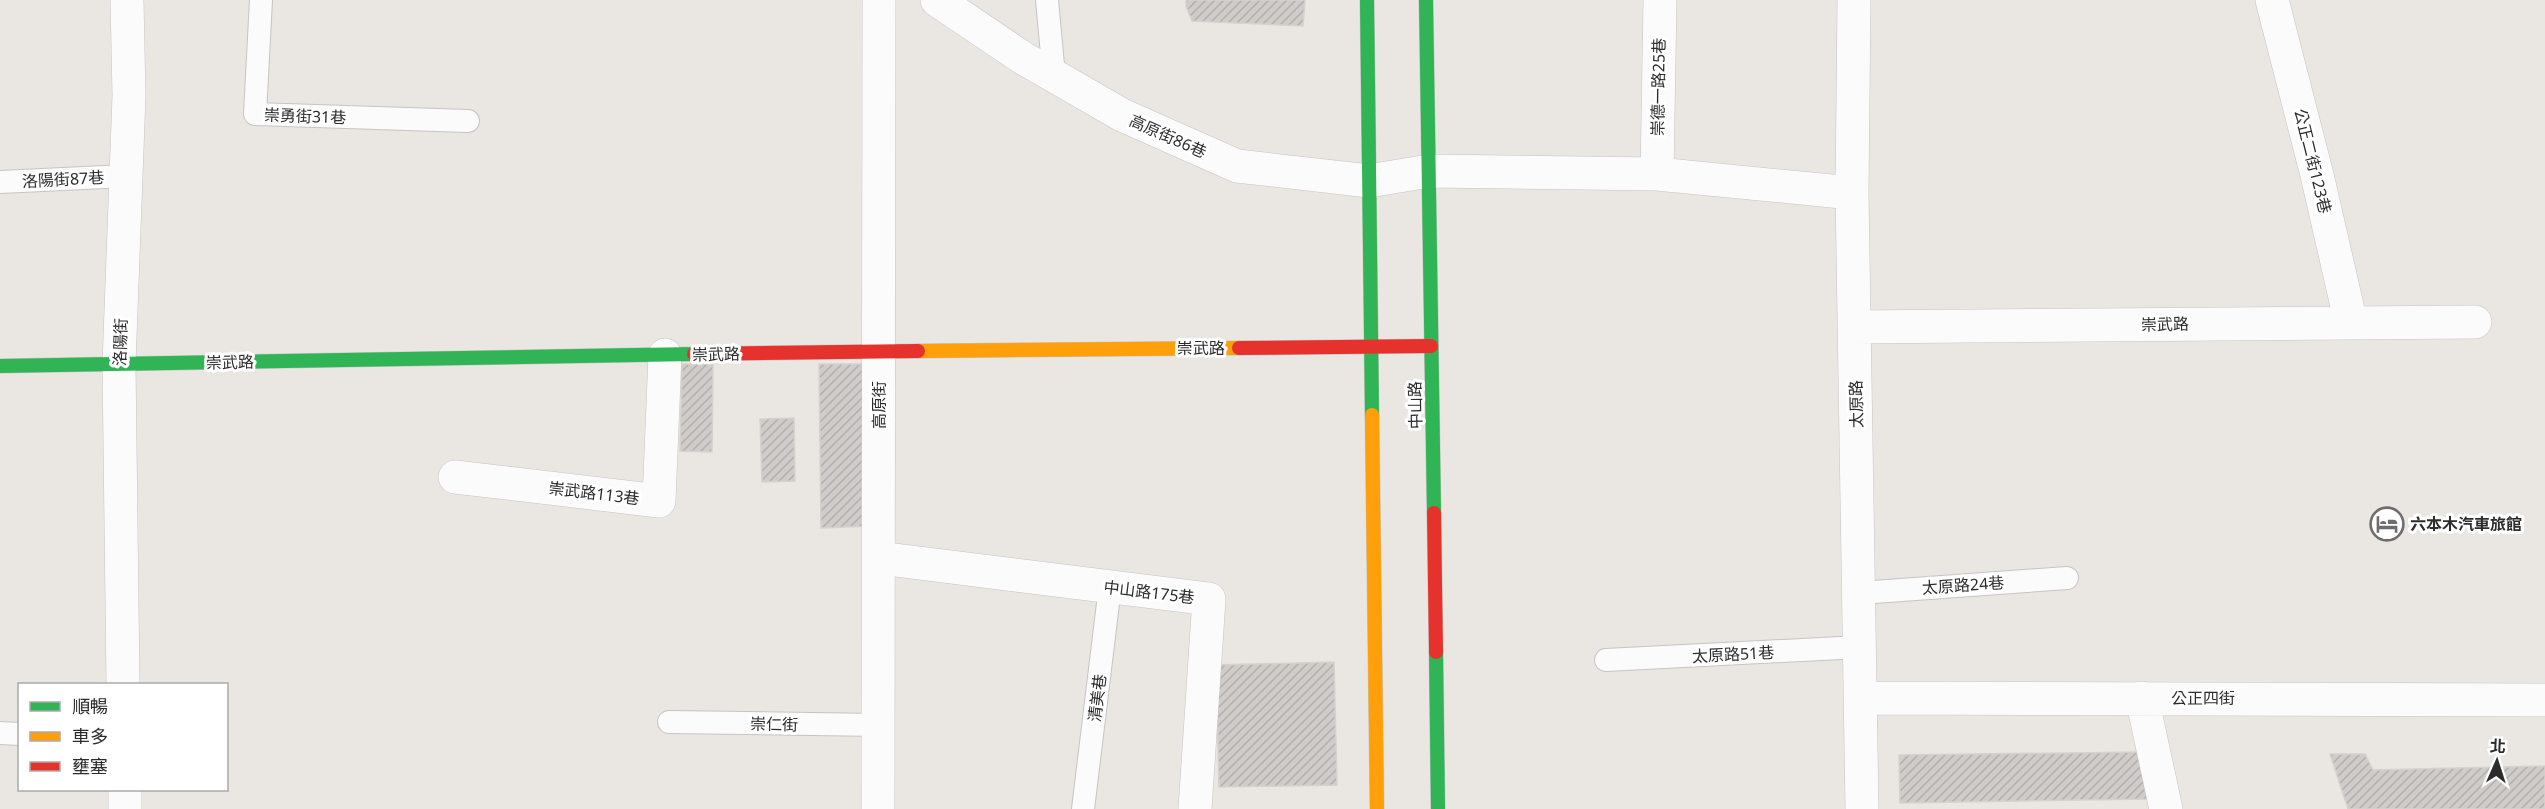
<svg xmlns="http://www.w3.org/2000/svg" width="2545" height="809" font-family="'Noto Sans','Noto Sans TC',sans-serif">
  <defs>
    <pattern id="building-hatch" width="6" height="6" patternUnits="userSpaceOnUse" patternTransform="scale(1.5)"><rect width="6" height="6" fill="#cfccc9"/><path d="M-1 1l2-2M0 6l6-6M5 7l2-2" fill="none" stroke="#b2afad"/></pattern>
  </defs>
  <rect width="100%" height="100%" fill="#eae6e2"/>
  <path fill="url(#building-hatch)" stroke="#d5d2ce" stroke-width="1.5" d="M1186 0H1305L1303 26 1192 21 1186 6Z
    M682 364H713L712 452 680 451Z
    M819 364H869L871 526 821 528Z
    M794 418 795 481 762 482 760 419Z
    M1334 662 1337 785 1219 787 1216 665Z
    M2146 752 2147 799 1900 803 1899 755Z
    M2330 754H2365L2373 770 2545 766V809H2348Z"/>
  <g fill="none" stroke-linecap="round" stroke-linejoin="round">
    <defs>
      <path id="lane" d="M261 0 255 114 468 121
        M1047 0 1054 76
        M0 182 126 176
        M1860 593 2067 578
        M1606 660 1860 647
        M669 722 879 725
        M0 733 20 734
        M1083 809 1110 587"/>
      <path id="street" d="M937 0 1023 58 1122 115 1237 166 1369 181 1429 171 1657 174 1852 193
        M1854 0 1852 193 1862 809
        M2272 0 2317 175 2351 323
        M1657 174 1660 0
        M1855 327 2475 322
        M455 477 659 501 665 355
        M879 558 1209 599 1195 809
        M123 684 119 364 129 96 127 0
        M1861 698 2545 700
        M2142 698 2166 809
        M125 790V809
        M878 809 879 0"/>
      <path id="fast" d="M1367 0 1372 415
        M1426 0 1434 513
        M0 366 694 354
        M1436 652 1438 809"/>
      <path id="slow" d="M918 351 1239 348
        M1372 415 1377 809"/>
      <path id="jam" d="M1239 348 1431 346
        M694 354 918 351
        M1434 513 1436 652"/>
    </defs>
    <use href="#lane" stroke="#c6c4c4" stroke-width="24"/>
    <use href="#street" stroke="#c6c4c4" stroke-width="34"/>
    <use href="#fast" stroke="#c6c4c4" stroke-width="15"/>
    <use href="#slow" stroke="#c6c4c4" stroke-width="15"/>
    <use href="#jam" stroke="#c6c4c4" stroke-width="15"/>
    <use href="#lane" stroke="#fcfbfb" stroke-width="22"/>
    <use href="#street" stroke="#fcfbfb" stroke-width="33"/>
    <use href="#fast" stroke="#30b455" stroke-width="14"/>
    <use href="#slow" stroke="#ff9f0a" stroke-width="14"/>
    <use href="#jam" stroke="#e5322d" stroke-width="14"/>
  </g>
  <defs>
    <symbol id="hotel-ring" viewBox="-11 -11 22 22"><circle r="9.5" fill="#fff" stroke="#6e6d6c" stroke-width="1.5"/><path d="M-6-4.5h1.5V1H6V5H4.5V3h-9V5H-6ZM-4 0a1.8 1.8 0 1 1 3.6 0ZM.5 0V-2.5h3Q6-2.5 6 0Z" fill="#6e6d6c"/></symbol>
  </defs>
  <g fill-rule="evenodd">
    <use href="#hotel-ring" x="2368" y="505" width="38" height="38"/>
  </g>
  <g text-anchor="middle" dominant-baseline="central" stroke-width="6" stroke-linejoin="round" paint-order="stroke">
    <g font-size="16" fill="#2c2c2c" stroke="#fff">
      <text transform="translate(1658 87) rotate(-89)">崇德一路25巷</text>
      <text transform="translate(305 116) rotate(2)">崇勇街31巷</text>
      <text transform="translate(1168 136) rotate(24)">高原街86巷</text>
      <text transform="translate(2313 161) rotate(76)">公正二街123巷</text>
      <text transform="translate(63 179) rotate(-3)">洛陽街87巷</text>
      <text transform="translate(2165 324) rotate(-1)">崇武路</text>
      <text transform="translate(120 342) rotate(-88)">洛陽街</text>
      <text x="1201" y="348">崇武路</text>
      <text transform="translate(716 354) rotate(-1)">崇武路</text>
      <text transform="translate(230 362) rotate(-1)">崇武路</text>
      <text transform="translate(1856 404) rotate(-91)">太原路</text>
      <text transform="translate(879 405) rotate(-90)">高原街</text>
      <text transform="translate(1415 405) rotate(-91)">中山路</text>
      <text transform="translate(594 493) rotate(7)">崇武路113巷</text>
      <text transform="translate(1963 585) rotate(-4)">太原路24巷</text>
      <text transform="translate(1149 592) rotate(7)">中山路175巷</text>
      <text transform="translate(1733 654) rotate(-3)">太原路51巷</text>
      <text transform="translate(1097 698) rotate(-83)">清美巷</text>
      <text x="2203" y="698">公正四街</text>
      <text transform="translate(774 724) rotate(1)">崇仁街</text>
    </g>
    <g font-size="16" font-weight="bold" fill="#2c2c2c" stroke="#fff" text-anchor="start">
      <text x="2410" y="524">六本木汽車旅館</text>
    </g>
  </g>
  <rect x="18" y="683" width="210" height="108" fill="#ffffff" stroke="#ababab" stroke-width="1.5"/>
  <rect x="30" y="702" width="30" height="9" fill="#30b455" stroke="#ababab" stroke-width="1.5"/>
  <text x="72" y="713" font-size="18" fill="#2c2c2c">順暢</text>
  <rect x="30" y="732" width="30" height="9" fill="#ff9f0a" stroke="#ababab" stroke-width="1.5"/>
  <text x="72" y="743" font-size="18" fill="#2c2c2c">車多</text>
  <rect x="30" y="762" width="30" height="9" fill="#e5322d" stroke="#ababab" stroke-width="1.5"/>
  <text x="72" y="773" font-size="18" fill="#2c2c2c">壅塞</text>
  <g transform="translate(2497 761) rotate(3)" stroke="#ffffff" stroke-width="4.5" paint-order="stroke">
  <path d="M0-4.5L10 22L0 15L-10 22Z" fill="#2c2c2c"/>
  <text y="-9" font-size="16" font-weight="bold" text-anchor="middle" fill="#2c2c2c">北</text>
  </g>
</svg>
